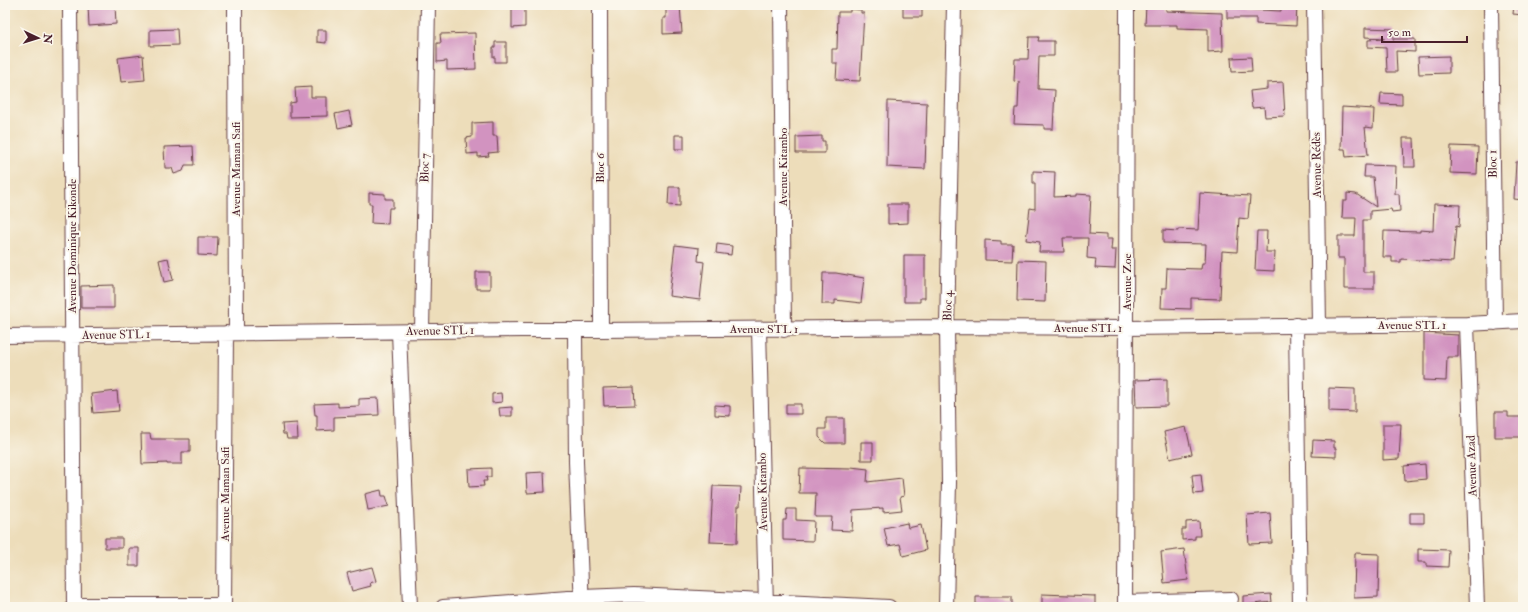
<svg xmlns="http://www.w3.org/2000/svg" width="1528" height="612" font-family="'IM FELL Double Pica',serif">
  <rect width="100%" height="100%" fill="#fbf7ec"/>
  <filter id="ink" filterUnits="userSpaceOnUse"><feTurbulence type="fractalNoise" baseFrequency=".025" numOctaves="2"/><feDisplacementMap in="SourceGraphic" scale="8" xChannelSelector="R" yChannelSelector="G"/><feConvolveMatrix kernelMatrix="1 2 1 2 8 2 1 2 1" color-interpolation-filters="sRGB"/></filter>
  <filter id="wash" filterUnits="userSpaceOnUse"><feTurbulence type="fractalNoise" baseFrequency=".012" numOctaves="4" result="noise"/><feDisplacementMap in="SourceGraphic" scale="16" xChannelSelector="R" yChannelSelector="G"/><feGaussianBlur stdDeviation="0.9" result="paint"/><feColorMatrix in="noise" values="0 0 0 0 0 0 0 0 0 0 0 0 0 0 0 0 0 1.4 0 .05"/><feComposite in="paint" operator="in"/></filter>
  <g filter="url(#wash)">
    <rect width="100%" height="100%" fill="#edddba"/>
    <g id="blocks">
      <path fill="#d293c0" d="M88 5H115L116 24 89 26Z
        M512 5H525V27L512 28Z
        M666 5H680L682 33 663 34V18H666Z
        M903 5H922V17H903Z
        M1146 5H1166V11L1222 13 1223 51 1208 52V29L1177 28V25H1145Z
        M1227 5H1240V9L1281 11V5H1297L1296 26 1256 24V18H1227Z
        M1514 5H1523V15L1513 14Z
        M850 9 861 10V13H864L860 81 836 80 837 63H832V49H837L838 12H850Z
        M1365 28 1393 29V39H1415V52L1396 51 1397 72H1387L1386 48 1368 47V40L1384 39V38L1365 37Z
        M177 29 178 45 150 46V30Z
        M317 30H326V43L317 42Z
        M475 33 476 69 447 70V61L437 62V43H441L440 34Z
        M1029 37H1039L1038 41H1054V56H1039L1038 89 1055 90 1053 129H1044V125L1014 124 1015 108H1018L1019 82 1014 81 1015 59H1028Z
        M495 42H506V62H495V57H493V48H495Z
        M143 55 145 80 121 82 118 58Z
        M1449 56V73L1419 74 1418 57Z
        M1251 57 1252 71 1232 72 1231 58Z
        M1283 82 1285 116 1265 117 1264 107 1252 108 1250 91 1267 89V83Z
        M311 87V97H327V116L290 117V103L296 102 295 88Z
        M1381 93 1402 94V105L1380 104Z
        M888 101 927 103 925 169 887 167Z
        M1342 107 1374 109 1373 128 1365 127 1368 155 1346 157 1345 149H1341Z
        M349 111 352 125 338 128 335 114Z
        M493 122V136H497L498 152 488 153 489 156 478 157V153L467 154 466 138 472 137V123Z
        M675 135H684V149H675Z
        M822 136V141H825V153H796V137Z
        M1403 138H1414L1415 167H1404Z
        M193 146 194 165H185L183 171 174 174 172 168H165L164 147Z
        M1451 146 1478 147 1477 174 1450 173Z
        M1516 162H1523V200L1514 199Z
        M1365 165 1396 166 1395 194H1399L1400 211 1392 212 1391 209 1370 211V220H1363V272H1374V289H1344V258H1338V236H1355L1356 218H1342L1343 201H1347V193L1356 194 1376 207 1373 177H1364Z
        M1033 171 1055 172 1054 197 1076 196V194L1091 195 1089 234 1106 235V239H1112L1111 250H1116L1115 269 1095 268 1096 259 1087 258 1088 238H1063L1064 252H1039L1040 242 1026 240 1030 208 1035 209V183H1033Z
        M669 187H680V206L668 205Z
        M369 193 385 194V199H393V208H389L388 224 371 223 372 204H369Z
        M1200 193 1250 196 1248 219 1239 218 1237 252 1222 251 1220 299 1191 298V309L1161 308 1162 288H1166L1167 268 1201 269 1202 263H1205L1206 244 1163 243V230L1178 231V229L1198 230Z
        M888 204H908V223L888 224Z
        M1434 204 1460 205 1459 227 1456 226 1453 262 1401 259V262H1392V257H1383L1384 231 1420 232V230L1433 231Z
        M1257 231H1267L1266 252H1275L1274 271 1255 270Z
        M198 237H218L217 256 198 255Z
        M985 240 1001 241V244H1013L1012 261 985 260Z
        M717 244 732 246 731 255 716 253Z
        M675 245 699 248 698 261 704 262 700 300 669 296Z
        M904 255H925V298H920V302H904Z
        M168 258 173 280 164 282 159 260Z
        M1018 260 1046 261 1045 302 1017 301Z
        M476 272H490V289H476Z
        M823 273H836L864 278 861 303 835 300V304H822Z
        M114 285V308H81V286Z
        M1424 333 1458 335V357H1447L1446 381 1424 380Z
        M1167 379V406L1136 407 1135 380Z
        M634 387 635 405 604 406 603 388Z
        M1329 388 1355 389V412L1329 411Z
        M117 391 119 411 93 413 91 394Z
        M501 393 502 402 492 403V394Z
        M378 398 379 415 334 417V430L317 431V415H315L314 404 338 403V407L359 406V399Z
        M786 404H801V414H786Z
        M715 405 730 406V416L715 415Z
        M512 407V416H500L499 408Z
        M1495 412H1508V417H1523V437H1495Z
        M826 418H844V443H825L819 437V429H826Z
        M297 423 298 439H287L286 434H283L282 424Z
        M1383 424H1401L1399 459 1383 460Z
        M1186 427 1192 454 1170 459 1164 432Z
        M141 434H150L151 439H190V452H182V464H167V463L142 464Z
        M1313 440 1334 441V448H1336V457L1312 456Z
        M861 442H873V460H861Z
        M1425 464 1426 479 1405 481 1404 466Z
        M851 467 868 469 867 482 902 478 904 496 900 497 902 510 883 512V508L853 510 852 531 831 530 832 517H815L816 493H799L800 468 851 469Z
        M491 468V477H486L487 481H483L484 486 469 487 468 469Z
        M544 472 545 492 527 493 526 473Z
        M1201 474 1203 493 1194 494 1192 475Z
        M713 486 741 487 740 506H738L737 543 710 542Z
        M381 490 382 496H386L389 506 368 510 365 494Z
        M787 509H796V520L814 521 813 541 783 540V520H786Z
        M1270 513 1272 543 1249 544 1247 515Z
        M1410 513H1424V523H1410Z
        M1199 521 1200 536H1195V539L1182 540V529H1186V522Z
        M907 523 908 528 921 525 926 550 903 556 900 544 888 546 884 528Z
        M105 538H122V548H105Z
        M129 548H139V566H129Z
        M1184 549 1188 580 1164 583 1161 552Z
        M1418 549 1449 550 1448 567 1426 566V562H1418Z
        M1355 553 1379 554 1378 597 1354 598Z
        M372 567 376 581 370 583 371 586 352 591 347 573Z
        M1042 594 1095 596V607H1042Z
        M1271 594 1272 602 1243 605V596Z
        M976 597H1012V607H976Z"/>
    </g>
  </g>
  <g filter="url(#ink)">
    <use href="#blocks" fill-opacity="0" stroke="#623c40" stroke-width="1"/>
    <g fill="none" stroke-linecap="round" stroke-linejoin="round">
      <defs>
        <path id="minor" d="M70 5 74 607
          M235 5 236 333
          M600 5 601 330
          M781 5 784 330
          M1314 5 1319 325
          M1491 5 1495 323
          M1467 324 1477 607
          M1296 325 1300 607
          M759 329 766 607
          M575 330 576 462 582 607
          M422 331 428 5
          M399 332 410 607
          M5 336 522 330H601L947 327 1126 328 1467 324 1523 321
          M1125 602 1231 599
          M74 605H224
          M224 607 226 333
          M443 607 582 597 634 595 889 607
          M946 607 949 483 947 327 954 5
          M1125 607 1127 5"/>
      </defs>
      <use href="#minor" stroke="#623c40" stroke-width="16"/>
      <use href="#minor" stroke="#fff" stroke-width="14"/>
    </g>
  </g>
  <g text-anchor="middle" dominant-baseline="central" stroke-width="4" stroke-linejoin="round" paint-order="stroke">
    <g font-size="12" fill="#4a1f2b" stroke="#fbf7ec">
      <text transform="translate(1493 164) rotate(-91)">Bloc 1</text>
      <text transform="translate(1317 165) rotate(-91)">Avenue Rédès</text>
      <text transform="translate(783 167) rotate(-90)">Avenue Kitambo</text>
      <text transform="translate(425 168) rotate(-89)">Bloc 7</text>
      <text transform="translate(600 168) rotate(-90)">Bloc 6</text>
      <text transform="translate(236 169) rotate(-90)">Avenue Maman Safi</text>
      <text transform="translate(72 246) rotate(-90)">Avenue Dominique Kikonde</text>
      <text transform="translate(1127 282) rotate(-90)">Avenue Zoe</text>
      <text transform="translate(948 306) rotate(-89)">Bloc 4</text>
      <text x="1412" y="325">Avenue STL 1</text>
      <text x="1088" y="328">Avenue STL 1</text>
      <text x="764" y="329">Avenue STL 1</text>
      <text transform="translate(440 331) rotate(-1)">Avenue STL 1</text>
      <text transform="translate(116 335) rotate(-1)">Avenue STL 1</text>
      <text transform="translate(1472 466) rotate(-92)">Avenue Azad</text>
      <text transform="translate(763 492) rotate(-91)">Avenue Kitambo</text>
      <text transform="translate(225 494) rotate(-90)">Avenue Maman Safi</text>
    </g>
  </g>
  <rect width="1528" height="612" fill="none" stroke="#fbf7ec" stroke-width="20"/>
  <g transform="translate(38 38) rotate(94)" stroke="#fbf7ec" stroke-width="3" paint-order="stroke">
  <path d="M0-3L7 15L0 10L-7 15Z" fill="#4a1f2b"/>
  <text y="-6" font-size="11" font-weight="bold" text-anchor="middle" fill="#4a1f2b">N</text>
  </g>
  <path d="M1382 36v6h85v-6" fill="none" stroke="#4a1f2b" stroke-width="2"/>
  <text x="1388" y="36" font-size="12" fill="#4a1f2b" stroke="#fbf7ec" stroke-width="3" paint-order="stroke">50 m</text>
</svg>
